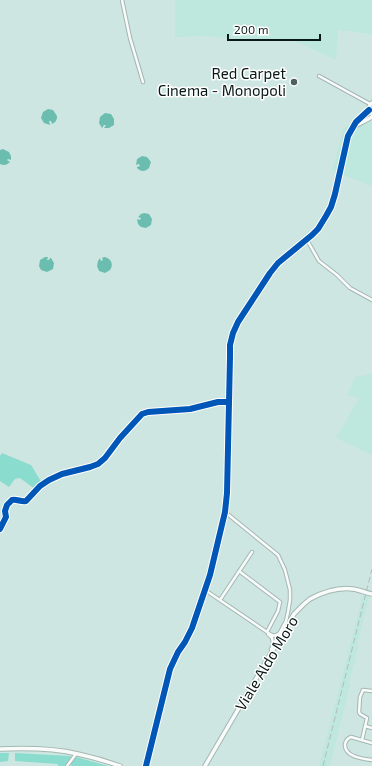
<svg xmlns="http://www.w3.org/2000/svg" width="372" height="766" font-family="'Exo 2',sans-serif">
  <rect width="100%" height="100%" fill="#cee6e1"/>
  <path fill="#bee7de" d="M175 0H372V34L338 30 336 60 295 41 236 39 205 36 175 37Z
    M372 101V186L332 171 344 128 368 110Z
    M372 374V455L336 438 359 398 348 395 355 377Z
    M363 594 369 596 358 642V648L349 683 350 685 330 766H319L342 678Z"/>
  <path fill="#8adcce" d="M2 453 31 465 42 483 35 489 20 478 15 479 9 487 0 481V456Z
    M0 753H9L8 761 0 762Z
    M15 753 70 756 71 757 65 766H58V764L15 761Z
    M76 757 108 766H72L70 764Z"/>
  <path fill="#6bbeaf" d="M48 109 53 110 57 116C57 120 56 122 52 124L51 121H49L50 125 44 123 41 118 43 112Z
    M105 113 111 114 114 119V125L109 128H104L106 125H104L102 128 99 123 100 117Z
    M3 149 9 152 11 156V160L8 159 7 160 10 162C7 165 4 166 0 164V150Z
    M142 156 147 157 151 162 149 168C145 172 141 172 137 168V167L140 166 139 164 136 165 137 159Z
    M144 213 149 214 152 219 151 225 146 228 141 227 138 224 137 219 140 220 141 218 138 217 141 214Z
    M45 257H48L47 260H49L50 258H51L54 263 53 269 47 272 41 270 39 266 40 260Z
    M104 257C111 258 114 264 110 270L105 273 99 271 97 266 98 261 100 258 101 261 103 260 102 258Z"/>
  <g fill="none" stroke-linecap="round" stroke-linejoin="round">
    <defs>
      <path id="minor" d="M122 0 130 38 143 82
        M319 76 370 104
        M307 240 319 261 337 275 350 288 372 300
        M225 512 278 555 285 570 290 590V600L288 612 286 621 271 649 272 652
        M0 529 6 517 5 511 7 505 12 500C17 499 21 502 26 501L40 486 49 480 62 474 90 467 98 464 105 458 120 438 142 414 148 412 190 409 218 402H229
        M239 571 280 602 278 611 267 632
        M205 590 267 632C271 635 274 637 278 634
        M220 600 252 552
        M268 634 272 638 273 643
        M365 726 372 728
        M362 740 367 718 360 714 359 712 360 697 363 690 372 691
        M372 743 351 737C348 738 346 740 345 744 344 757 363 759 372 760
        M67 766 76 754"/>
      <path id="tertiary" d="M372 103C368 106 368 111 372 114
        M354 127 357 125 372 117
        M0 749C25 748 53 748 78 754 92 757 106 761 120 766
        M146 766 170 669 178 652 185 642 192 628 210 575 225 512 227 493 230 357V345L233 333 238 322 270 273 278 263 312 235 318 229 326 216 331 207 335 194 348 136 356 122 369 110"/>
      <path id="secondary" d="M205 766 294 614 304 604 310 599"/>
    </defs>
    <use href="#minor" stroke="#a4b7b3" stroke-width="4.5"/>
    <use href="#tertiary" stroke="#a4b7b3" stroke-width="5.5"/>
    <use href="#secondary" stroke="#a4b7b3" stroke-width="5.5"/>
    <use href="#minor" stroke="#f8fbfa" stroke-width="2.5"/>
    <use href="#tertiary" stroke="#f8fbfa" stroke-width="3.5"/>
    <use href="#secondary" stroke="#f8fbfa" stroke-width="3.5"/>
    <path stroke="#b5bcbb" stroke-width="1" stroke-dasharray="6 3" stroke-linecap="butt" d="M323 766 372 569"/>
    <defs>
      <path id="secondary-bridge" d="M310 599C323 592 338 587 353 589 360 590 366 593 372 594"/>
    </defs>
    <use href="#secondary-bridge" stroke="#a4b7b3" stroke-width="5.5" stroke-linecap="butt"/>
    <use href="#secondary-bridge" stroke="#f8fbfa" stroke-width="3.5"/>
    <defs>
      <path id="cycleway" d="M0 529 6 517 5 511 7 505 12 500C17 499 21 502 26 501L40 486 49 480 62 474 90 467 98 464 105 458 120 438 142 414 148 412 190 409 218 402H229
        M146 766 170 669 178 652 185 642 192 628 210 575 225 512 227 493 230 357V345L233 333 238 322 270 273 278 263 312 235 318 229 326 216 331 207 335 194 348 136 356 122 369 110"/>
    </defs>
    <use href="#cycleway" stroke="#fff" stroke-width="8"/>
    <use href="#cycleway" stroke="#0057b8" stroke-width="6"/>
  </g>
  <circle fill="#4d615d" stroke="#fff" stroke-width="1.5" cx="294" cy="82" r="4"/>
  <g text-anchor="middle" dominant-baseline="central" stroke-width="3" stroke-linejoin="round" paint-order="stroke">
    <g font-size="15" fill="#081916" stroke="#fff" text-anchor="end">
      <text x="286" y="73">Red Carpet<tspan x="286" dy="17">Cinema - Monopoli</tspan></text>
    </g>
    <g font-size="15" fill="#081916" stroke="#fff">
      <text transform="translate(266 663) rotate(-59)">Viale Aldo Moro</text>
    </g>
  </g>
  <path d="M228 34v6h92v-6" fill="none" stroke="#081916" stroke-width="2"/>
  <text x="234" y="34" font-size="12" fill="#081916" stroke="#ffffff" stroke-width="3" paint-order="stroke">200 m</text>
</svg>
